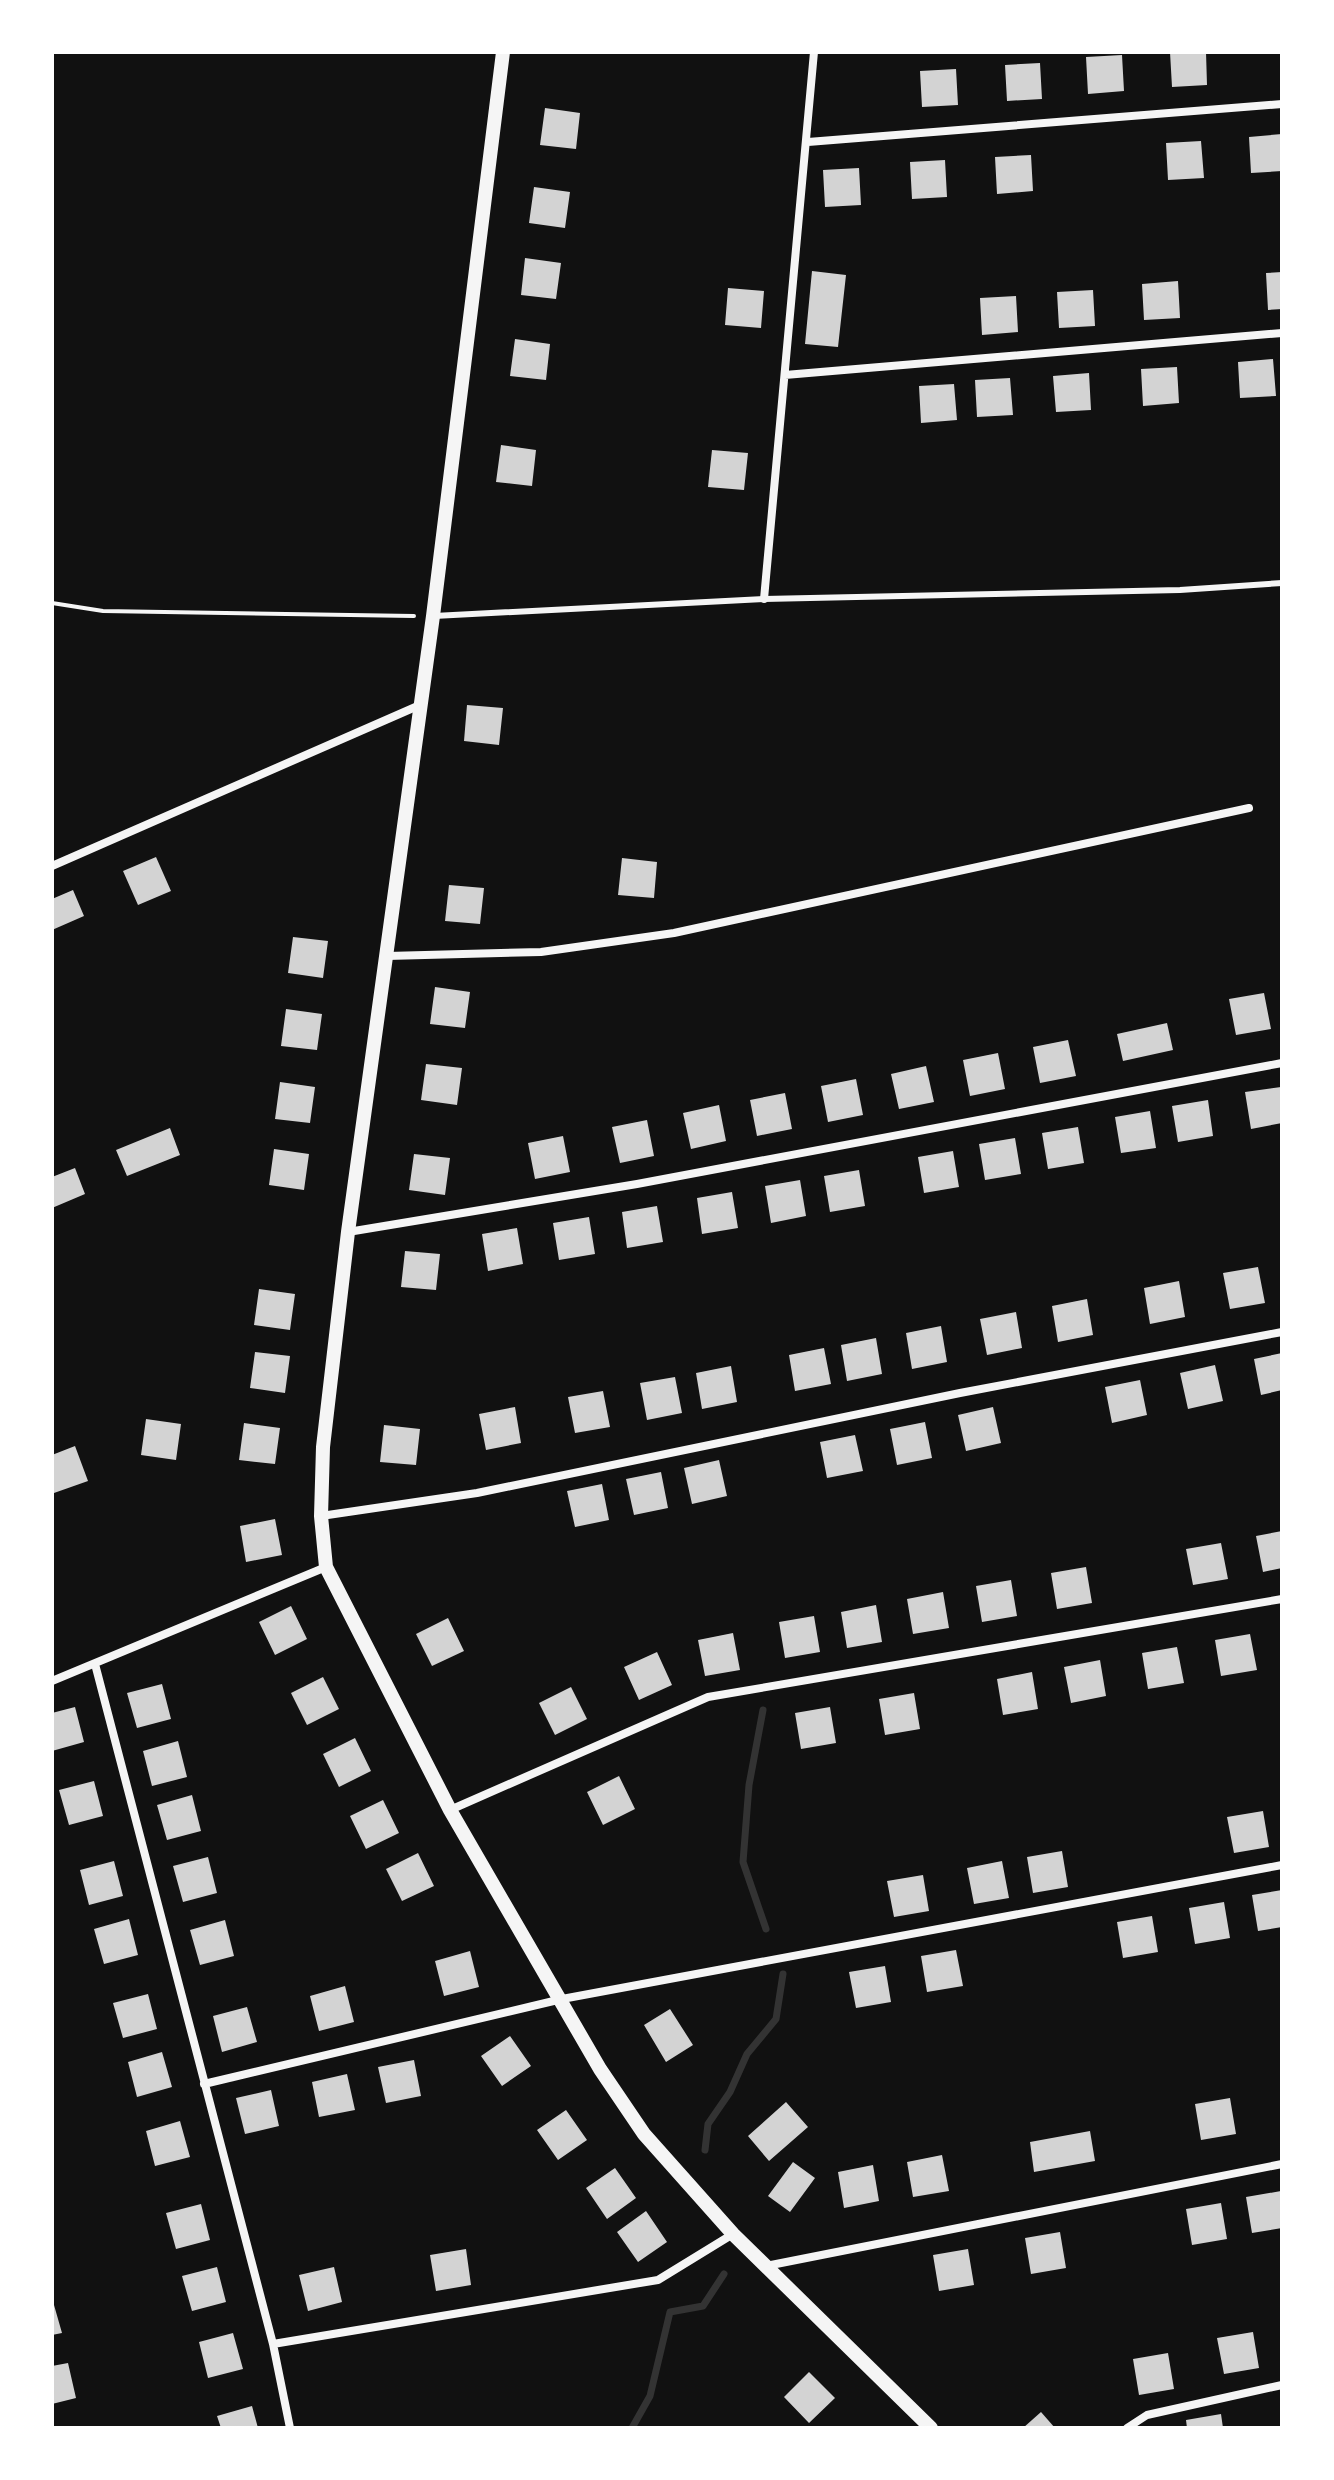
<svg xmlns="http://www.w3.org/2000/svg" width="1334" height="2480" font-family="Mulish,sans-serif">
  <rect width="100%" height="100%" fill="#111"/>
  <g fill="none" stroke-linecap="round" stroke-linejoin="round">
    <path stroke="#333" stroke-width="7" d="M763 1710 749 1785 743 1862 766 1929
      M705 2150 708 2124 730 2092 747 2054 776 2019 783 1974
      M632 2428 650 2396 670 2312 703 2306 724 2274"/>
  </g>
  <path fill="#d3d3d3" d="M1170 52H1206L1207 85 1172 87Z
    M1122 55 1124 91 1088 94 1086 57Z
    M1040 63 1042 99 1007 101 1005 65Z
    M956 69 958 105 922 107 920 71Z
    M545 108 580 113 576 149 540 145Z
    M1282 134V171L1251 173 1249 137Z
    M1201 141 1204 178 1168 180 1166 143Z
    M1031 155 1033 191 997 194 995 157Z
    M945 160 947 197 912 199 910 162Z
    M859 168 861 205 825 207 823 170Z
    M534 187 570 192 565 228 529 223Z
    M525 258 561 263 556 299 521 295Z
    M812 271 846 275 838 347 805 344Z
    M1282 272V309L1268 310 1266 273Z
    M1178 281 1180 318 1144 320 1142 284Z
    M728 288 764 291 761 328 725 325Z
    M1093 290 1095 326 1059 328 1057 292Z
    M1016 296 1018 332 982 335 980 298Z
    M515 339 550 344 546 380 510 376Z
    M1273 359 1276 396 1240 398 1238 362Z
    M1177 367 1179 403 1143 406 1141 369Z
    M1089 373 1091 410 1056 412 1053 376Z
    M1010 378 1013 415 977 417 975 380Z
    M954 384 957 420 921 423 919 386Z
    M501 445 536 450 532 486 496 482Z
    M712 450 748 453 744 490 708 487Z
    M467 705 503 708 499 745 464 741Z
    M156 857 171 891 138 905 123 871Z
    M622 858 657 862 654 898 618 895Z
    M449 885 484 888 480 924 445 921Z
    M73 890 84 916 52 930V899Z
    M293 937 328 941 323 978 288 973Z
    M435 987 470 992 465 1028 430 1024Z
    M1264 993 1271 1029 1236 1035 1229 999Z
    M286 1009 322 1014 317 1050 281 1046Z
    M1167 1023 1173 1050 1123 1061 1117 1034Z
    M1068 1040 1076 1076 1040 1083 1033 1047Z
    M998 1053 1005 1089 970 1096 963 1060Z
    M426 1064 462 1068 457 1105 421 1100Z
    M926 1066 934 1102 899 1109 891 1074Z
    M856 1079 863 1115 828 1122 821 1086Z
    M280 1082 315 1087 310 1123 275 1119Z
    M1281 1087 1282 1123 1251 1129 1245 1092Z
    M785 1093 792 1129 757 1136 750 1100Z
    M1208 1100 1213 1136 1178 1142 1172 1106Z
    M719 1105 726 1141 691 1149 683 1113Z
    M1150 1111 1156 1148 1121 1153 1115 1117Z
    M647 1120 654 1156 620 1163 612 1127Z
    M1078 1127 1084 1163 1048 1169 1042 1133Z
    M170 1128 180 1155 127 1176 116 1150Z
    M563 1136 570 1172 535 1179 528 1143Z
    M1015 1138 1021 1174 985 1180 979 1144Z
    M274 1149 309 1154 304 1190 269 1185Z
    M953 1151 959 1187 924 1193 918 1157Z
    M414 1154 450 1158 445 1195 409 1190Z
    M75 1168 85 1194 52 1208V1177Z
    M859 1170 865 1206 830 1212 824 1176Z
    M800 1180 806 1216 771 1223 765 1186Z
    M732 1192 738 1228 702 1234 697 1198Z
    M657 1206 663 1242 627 1248 622 1212Z
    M589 1217 595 1254 559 1260 553 1223Z
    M517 1228 523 1264 488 1271 482 1234Z
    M405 1251 440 1254 436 1290 401 1287Z
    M1258 1267 1265 1303 1230 1309 1223 1273Z
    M1179 1281 1185 1317 1150 1324 1144 1288Z
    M259 1289 295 1294 290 1330 254 1325Z
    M1087 1299 1093 1335 1058 1342 1052 1306Z
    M1016 1312 1022 1348 987 1355 980 1319Z
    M941 1326 947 1362 912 1369 906 1333Z
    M876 1338 882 1374 847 1381 841 1345Z
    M824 1348 831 1384 795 1391 789 1355Z
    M255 1352 290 1356 285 1393 250 1388Z
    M1282 1353V1390L1261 1395 1254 1359Z
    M1215 1365 1223 1401 1188 1409 1180 1373Z
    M731 1366 737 1402 702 1409 696 1373Z
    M675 1377 682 1413 647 1420 640 1383Z
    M1140 1380 1147 1415 1112 1423 1105 1387Z
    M603 1391 610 1427 575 1433 568 1397Z
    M515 1407 521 1443 486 1450 479 1414Z
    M993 1407 1001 1443 966 1451 958 1415Z
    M146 1419 181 1424 176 1460 141 1455Z
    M925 1422 932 1458 897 1465 890 1429Z
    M244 1423 280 1428 275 1464 239 1460Z
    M384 1425 420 1429 416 1465 380 1462Z
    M855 1435 863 1471 827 1478 820 1442Z
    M75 1446 88 1481 54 1493 52 1455Z
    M719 1460 727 1496 692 1504 684 1468Z
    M661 1472 668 1508 634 1515 626 1479Z
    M602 1484 609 1520 575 1527 567 1491Z
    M275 1519 282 1555 246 1562 240 1526Z
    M1282 1531V1568L1263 1572 1256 1536Z
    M1221 1543 1228 1579 1193 1585 1186 1549Z
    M1086 1567 1092 1603 1057 1609 1051 1573Z
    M1011 1580 1017 1616 982 1622 976 1586Z
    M943 1592 949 1628 913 1634 907 1599Z
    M876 1605 882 1642 847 1648 841 1612Z
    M291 1606 307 1639 275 1655 259 1622Z
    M814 1616 820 1652 785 1658 779 1622Z
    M448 1618 464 1651 432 1666 416 1634Z
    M733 1633 740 1670 705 1676 698 1640Z
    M1250 1634 1257 1670 1221 1676 1215 1640Z
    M1177 1647 1184 1683 1148 1689 1142 1653Z
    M657 1652 672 1685 639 1700 624 1667Z
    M1100 1660 1106 1696 1071 1703 1064 1667Z
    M1032 1672 1038 1709 1003 1715 997 1679Z
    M323 1677 339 1709 307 1725 291 1693Z
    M162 1684 171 1719 137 1728 127 1693Z
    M571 1687 587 1719 555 1735 539 1703Z
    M914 1693 920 1729 885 1735 879 1699Z
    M75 1707 84 1742 52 1751V1713Z
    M830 1707 836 1743 801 1749 795 1713Z
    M355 1738 371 1771 339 1787 323 1754Z
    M178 1741 187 1777 152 1786 143 1751Z
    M619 1776 635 1809 603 1825 587 1792Z
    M94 1781 103 1816 69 1825 59 1790Z
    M192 1795 201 1831 167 1840 157 1805Z
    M383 1800 399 1833 366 1849 350 1816Z
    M1263 1811 1269 1847 1234 1853 1227 1817Z
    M1062 1851 1068 1887 1033 1893 1027 1857Z
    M418 1853 434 1886 402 1901 386 1869Z
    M208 1857 217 1893 183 1902 173 1866Z
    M114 1861 123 1896 89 1905 80 1870Z
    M1002 1861 1009 1898 974 1904 967 1868Z
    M923 1875 929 1911 894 1917 887 1881Z
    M1282 1890V1927L1258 1931 1252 1895Z
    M1224 1902 1230 1938 1195 1944 1189 1908Z
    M1152 1916 1158 1952 1123 1958 1117 1922Z
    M129 1919 138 1955 104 1964 94 1929Z
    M225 1920 234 1956 200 1965 190 1930Z
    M956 1950 963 1986 927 1992 921 1956Z
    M470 1951 479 1987 444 1996 435 1961Z
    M885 1966 891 2002 856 2008 849 1972Z
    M345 1986 354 2022 319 2031 310 1996Z
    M148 1994 157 2029 123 2038 113 2003Z
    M247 2007 257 2042 222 2052 213 2016Z
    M670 2009 693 2045 666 2062 644 2025Z
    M510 2036 531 2066 502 2086 481 2056Z
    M162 2052 172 2087 137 2097 128 2062Z
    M414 2060 421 2096 386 2103 378 2067Z
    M347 2074 355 2110 319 2117 312 2082Z
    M271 2090 279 2126 245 2134 236 2098Z
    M1230 2098 1236 2134 1201 2140 1195 2104Z
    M786 2102 808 2127 769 2161 748 2136Z
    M566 2110 587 2140 558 2160 537 2130Z
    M180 2121 190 2157 155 2166 146 2131Z
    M1090 2131 1095 2161 1034 2172 1030 2142Z
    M942 2155 949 2191 913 2197 907 2162Z
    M793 2162 815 2178 790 2212 768 2196Z
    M873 2165 879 2201 844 2208 838 2172Z
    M615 2168 636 2198 607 2219 586 2188Z
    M1281 2191 1282 2228 1252 2233 1246 2197Z
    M1221 2203 1227 2239 1192 2245 1186 2209Z
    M201 2204 210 2240 176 2249 166 2213Z
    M646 2211 667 2242 638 2262 617 2232Z
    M1060 2232 1066 2268 1031 2274 1025 2238Z
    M466 2249 471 2285 436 2291 430 2255Z
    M968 2249 974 2285 939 2291 933 2255Z
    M217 2267 226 2302 192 2311 182 2276Z
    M334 2267 342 2302 308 2311 299 2275Z
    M52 2298 62 2333 52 2335Z
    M1253 2332 1259 2368 1224 2374 1217 2338Z
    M233 2333 243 2369 208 2378 199 2342Z
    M1168 2353 1174 2389 1139 2395 1133 2359Z
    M68 2363 76 2398 52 2404V2366Z
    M809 2372 835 2398 809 2423 784 2397Z
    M252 2406 258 2428H221L217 2416Z
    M1041 2412 1055 2428H1023Z
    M1221 2414 1223 2428H1187L1186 2420Z"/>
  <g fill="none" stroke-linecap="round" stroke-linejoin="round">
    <path stroke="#f5f5f5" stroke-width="4" d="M52 603 103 611 414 616"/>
    <path stroke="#f5f5f5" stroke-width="6" d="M434 616 764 599 1180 590 1282 583"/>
    <path stroke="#f5f5f5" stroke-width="8" d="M808 142 1282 104
      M785 375 1282 333
      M764 599 814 52
      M52 866 420 705
      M387 956 541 952 674 933 1249 808
      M348 1232 637 1184 1282 1063
      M321 1516 477 1493 960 1393 1282 1332
      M95 1664 273 2344 290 2428
      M52 1681 326 1567
      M450 1810 708 1697 1282 1599
      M204 2084 562 1999 1282 1865
      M766 2266 1282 2164
      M273 2344 658 2280 733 2234
      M1127 2428 1147 2415 1282 2385"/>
    <path stroke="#f5f5f5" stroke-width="14" d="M503 52 433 616 348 1232 323 1447 321 1516 326 1567 450 1810 600 2069 644 2134 733 2234 931 2428"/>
  </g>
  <rect width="1334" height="2480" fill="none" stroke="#ffffff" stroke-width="108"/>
</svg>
